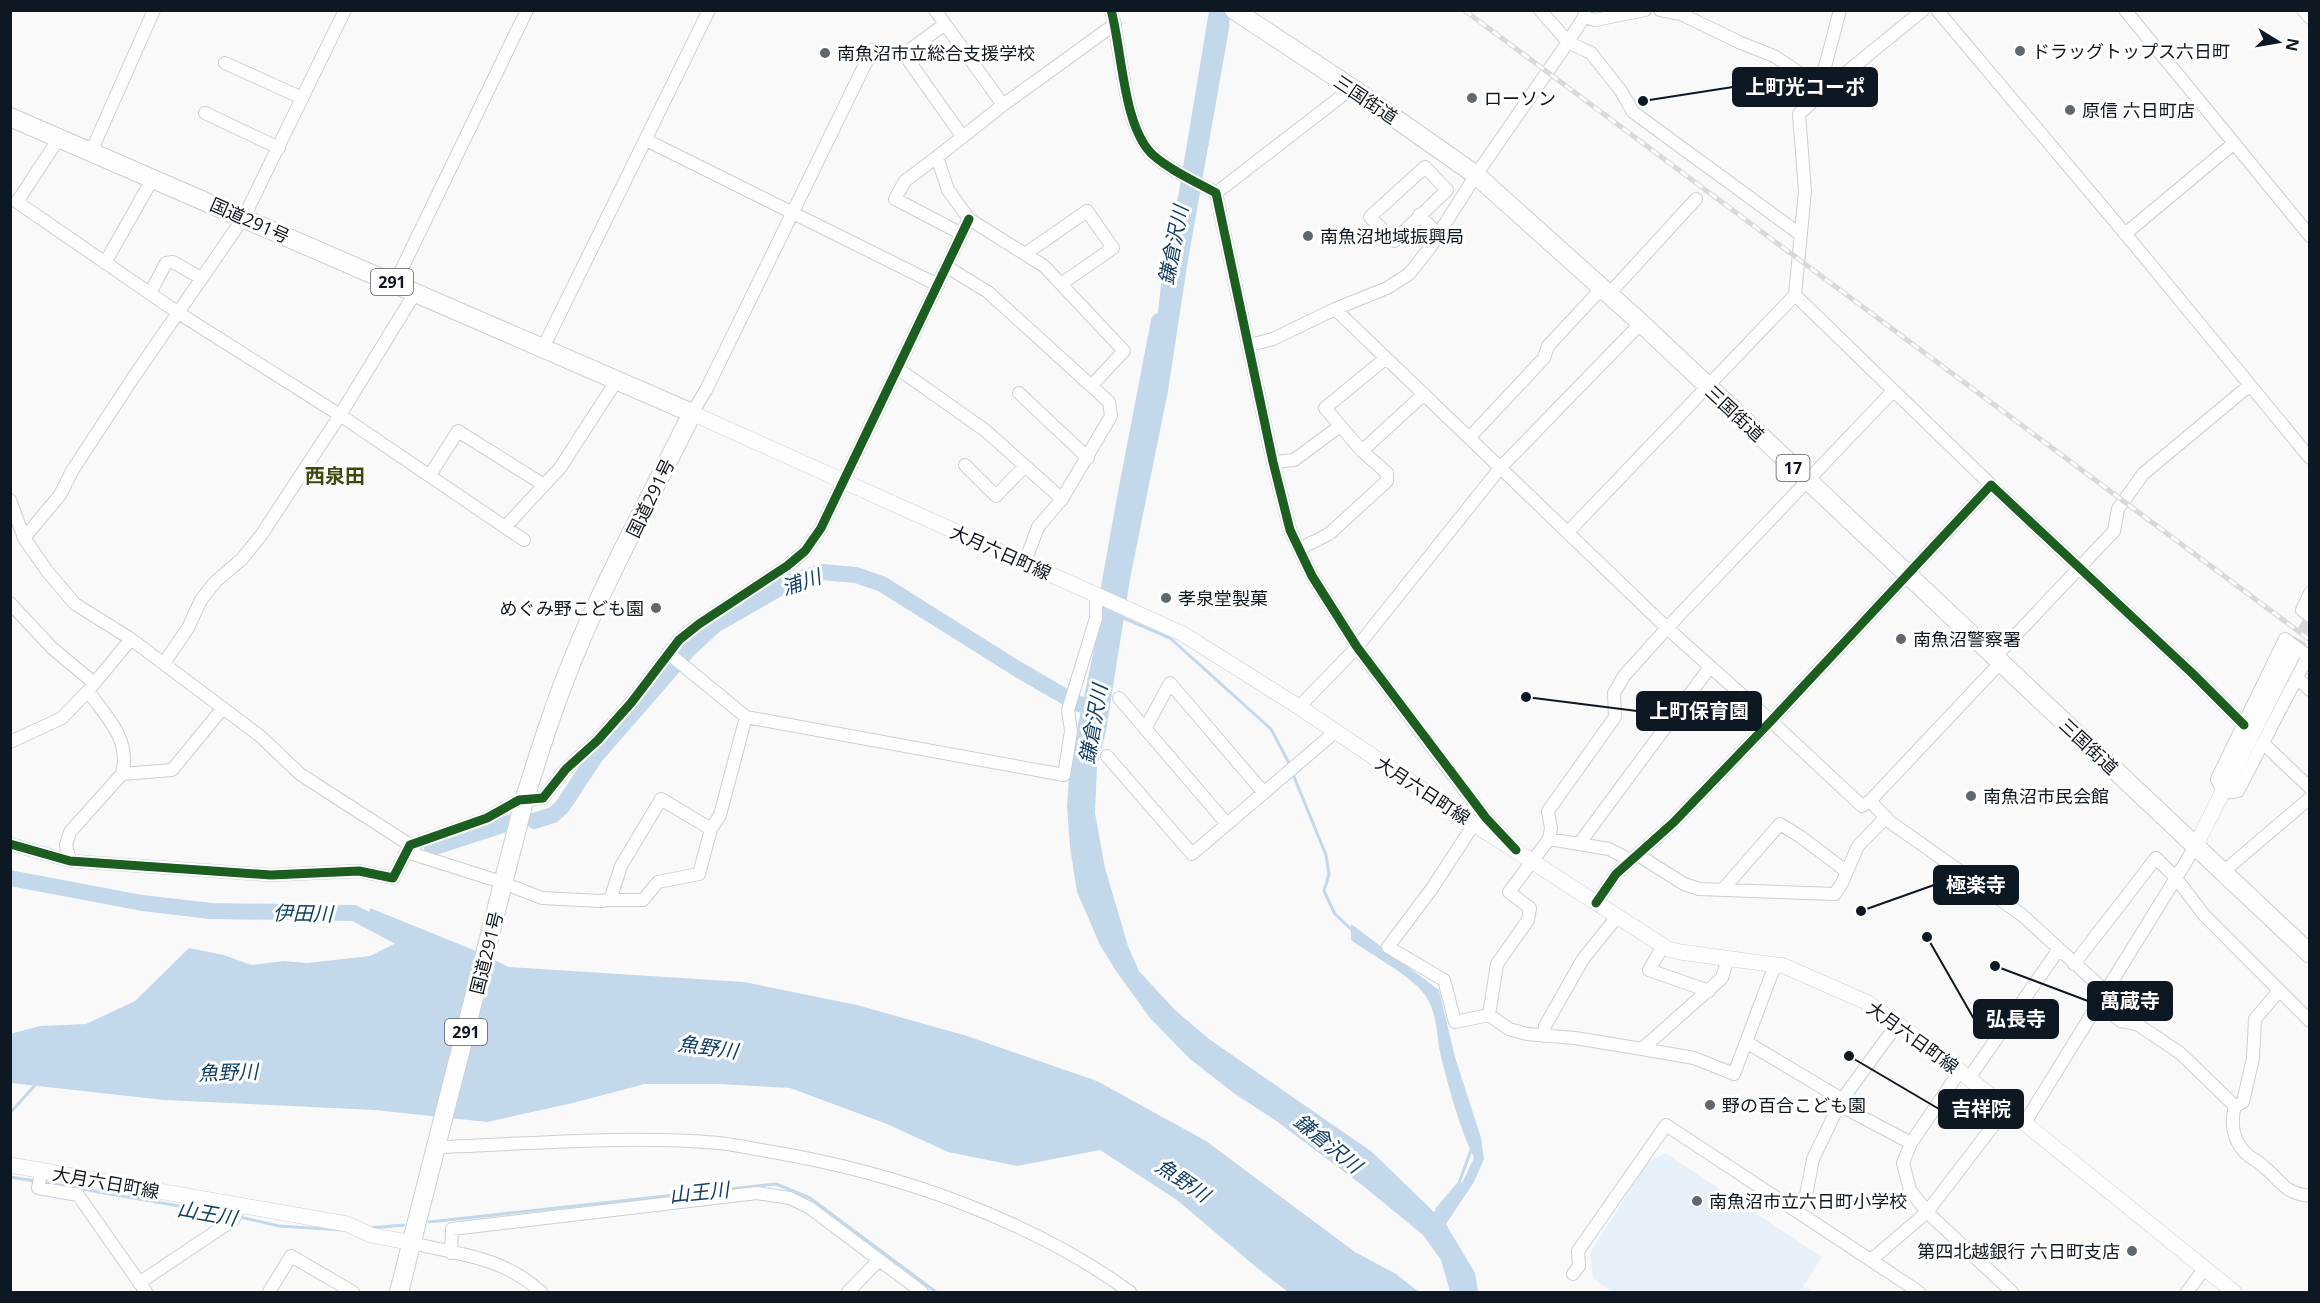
<svg xmlns="http://www.w3.org/2000/svg" width="2320" height="1303" font-family="'Open Sans','Noto Sans JP',sans-serif">
  <rect width="100%" height="100%" fill="#f9f9f9"/>
  <path fill="#e6f0f9" d="M1665 1153 1822 1257 1803 1286 1813 1292H1612L1593 1278 1590 1253 1647 1163Z"/>
  <path fill="#c4d8eb" d="M1209 11H1230L1229 29 1187 266 1168 391 1130 579 1106 731 1097 766 1095 813 1105 868 1128 946 1139 971 1175 1010 1209 1039 1372 1152 1434 1212 1463 1181 1474 1158C1459 1126 1450 1092 1441 1057 1436 1036 1438 1013 1425 995 1412 976 1371 955 1351 940V924L1439 990 1455 1057 1481 1138 1484 1159 1474 1182 1446 1224 1475 1273 1478 1292H1450L1441 1260 1423 1235 1362 1185 1275 1120 1235 1094 1190 1059 1150 1018 1116 971 1100 945 1077 892 1070 847 1067 806 1070 763 1098 630 1116 578 1150 388 1163 265 1179 192Z
    M370 908 471 949 509 967 744 982 857 1005 967 1036 1097 1081 1206 1141 1355 1252 1396 1274 1419 1292H1288L1256 1267 1177 1200 1100 1150 1017 1166 948 1152 887 1124 790 1088 718 1084H645L573 1103 487 1122 375 1110 164 1100 11 1083 10 1034 40 1026 86 1024 135 1001 189 948 224 955 251 965 283 961 307 963 370 956 410 936 369 914Z"/>
  <g fill="none" stroke-linecap="round" stroke-linejoin="round">
    <path stroke="#c4d8eb" stroke-width="3" d="M1121 617 1170 638 1271 729 1290 765
      M1292 772 1326 855 1329 874 1324 891 1335 914 1353 931
      M10 1113 37 1083
      M10 1177 35 1181
      M42 1182 230 1215
      M1437 1209 1459 1183 1471 1150
      M240 1217 279 1226 343 1230
      M429 1222 776 1184 810 1198 936 1292
      M370 1228 404 1225"/>
    <path stroke="#c4d8eb" stroke-width="16" d="M1105 632V610L1125 498 1159 321
      M534 821 553 815 562 807 595 757 689 649 715 625 792 581 822 572 856 575 882 584 1019 670 1076 703 1096 709
      M432 848 509 823
      M10 878 142 903 211 911 354 913 422 949"/>
    <path stroke="#d6d7d9" stroke-width="15" stroke-dasharray="15 8" stroke-linecap="butt" d="M2293 653 2310 622"/>
    <defs>
      <path id="minor" d="M935 10 1003 105
        M1111 10C1122 49 1123 128 1153 155 1171 171 1195 181 1216 193L1273 462 1290 530 1312 576 1357 647 1449 770 1486 818 1508 842
        M1540 10 1568 42 1591 53 1621 91 1633 112 1801 235
        M1660 10 1681 14 1741 43 1774 56 1825 90
        M1937 10 2133 243 2310 458
        M2125 10 2310 236
        M2303 10 2310 18
        M1584 17 1595 20 1645 10
        M945 24 904 54 962 136
        M225 63 302 98
        M1820 86 1840 10
        M205 113 279 148
        M59 138 17 202 177 312 340 415 524 540
        M646 140 938 285
        M91 152 154 10
        M937 157 905 181 895 199 962 234
        M1425 167 1447 190 1394 241 1370 217Z
        M1216 193 1352 88
        M1419 215 1438 234
        M2125 234 2233 144
        M1025 254 1087 211 1113 248 1061 284
        M105 263 153 178
        M947 267 988 292 1109 402 1111 416 1062 499 1038 527 1025 562
        M395 283 527 10
        M150 293 166 263 173 262 201 278
        M1609 294 1696 199
        M1795 295 1991 485
        M1335 309 1667 628 1771 721 1862 806 1870 801 2000 663
        M1250 345 1273 339 1335 309 1387 288 1409 274 1429 249 1476 175 1568 42 1584 17 1585 10
        M543 348 709 10
        M897 368 986 431 1062 499
        M1091 386 1124 351 1044 266 969 219 948 190 937 157 1003 105 1115 24
        M1019 393 1088 458
        M692 413 706 390 872 50
        M1470 437 1544 358 1548 346 1602 288
        M1362 451 1424 394
        M1273 462 1294 460 1340 426
        M965 465 996 496 1024 467
        M430 475 458 431 544 485
        M10 500 24 538 47 571 75 604 131 639 260 736 300 774 410 845
        M506 526 560 468 617 380
        M1568 532 1795 295 1805 191 1799 114 1825 90 1923 10
        M24 538 60 495 72 471 133 378 244 217 345 10
        M1299 549 1329 534 1387 481V473L1362 451 1325 408 1386 358
        M2310 593 2302 610 2310 616
        M10 603 52 648 94 683
        M2285 639 2308 656 2238 791 2224 793 2217 779Z
        M668 653 746 717 1064 775 1071 731 1068 710 1096 618V594
        M1995 657 2114 531 2118 509 2143 474 2250 385
        M164 663 188 628 201 600 215 582 242 559 262 534 340 415 415 293
        M2297 678 2310 690
        M88 691C107 718 131 739 122 774
        M1119 698 1227 824
        M1299 707 1357 647 1501 467 1641 323
        M1145 729 1170 683 1264 793
        M10 742 62 718 88 691 131 639
        M2264 744 2310 788
        M1107 756 1192 854 1335 732
        M1870 801 1890 822 2022 915 2105 991
        M1474 824 1433 887 1388 947 1444 980 1455 1022 1489 1015 1497 964 1528 920 1530 908 1509 892 1549 839 1579 844 1710 667
        M1549 839 1551 828 1548 811 1615 717 1614 693 1624 676 1667 628 1893 391
        M10 844 70 861 271 875 359 871 393 878 410 845 487 818 519 800 543 798 566 769 597 741 631 703 679 640 699 624 787 566 805 551 821 528 969 219
        M1579 844 1609 849 1630 860
        M407 852 495 880
        M1638 855 1684 884 1699 889 1835 894 1842 883 1858 846 1886 817
        M70 861 66 845 70 832 122 774 172 770 223 708
        M2223 872 2310 798
        M511 886 542 898 600 901 610 900 621 866 661 799 711 829 720 815 746 717
        M1726 890 1725 887 1780 824 1801 837 1846 871
        M610 900H643L658 882 699 874 711 829
        M1596 903 1616 874 1674 822 1771 721 1991 485 2193 674 2244 725
        M1663 946 1649 970 1709 991
        M2074 964 2156 858 2176 878 2204 915 2310 1021
        M2101 998 2112 1014 2121 1021 2137 1024 2180 1053 2235 1106C2230 1124 2233 1143 2249 1156 2254 1160 2260 1162 2264 1167 2282 1182 2284 1193 2310 1196
        M1489 1015 1509 1029 1527 1034 1575 1038 1642 1049 1722 978 1728 958
        M1544 1036 1545 1026 1583 959 1617 917
        M1746 1042 1840 1098 1841 1106 1911 1143
        M1642 1049 1694 1058 1734 1074 1775 965
        M1960 1071 1911 1143 1903 1163 1910 1190 1927 1212 2012 1292
        M1969 1078 2059 949
        M2235 1106 2243 1102 2253 1058 2255 1019 2279 991
        M2024 1124 2195 847
        M438 1147C531 1144 626 1135 719 1143 737 1145 755 1149 773 1152 896 1173 1028 1218 1130 1292
        M42 1170 38 1188 78 1195 146 1292
        M1796 1211 1806 1195 1813 1159 1841 1101 1898 1023
        M412 1243C461 1255 503 1257 541 1292
        M451 1253 452 1229 757 1193 790 1198 810 1208 922 1292
        M1871 1260 1927 1212 2006 1109
        M1573 1274 1579 1266 1578 1251 1666 1125 1919 1292
        M139 1283 233 1220 240 1207
        M269 1292 291 1256 353 1292
        M848 1292 879 1260
        M2187 1292 2204 1269"/>
      <path id="major" d="M692 413 1183 634 1299 707 1474 824 1668 949 1680 952 1784 966 1866 1002 1925 1043 2234 1292
        M2195 847 2293 653
        M10 1165 347 1224 371 1235 412 1243"/>
      <path id="highway" d="M1234 10 1352 88 1476 175 1641 323 2310 954
        M10 117 692 413C652 495 607 575 573 659 554 705 539 753 524 801L399 1292"/>
    </defs>
    <use href="#minor" stroke="#cad0d5" stroke-width="14"/>
    <use href="#major" stroke="#cad0d5" stroke-width="16"/>
    <use href="#highway" stroke="#cad0d5" stroke-width="20"/>
    <use href="#minor" stroke="#fefefe" stroke-width="12"/>
    <use href="#major" stroke="#fefefe" stroke-width="15"/>
    <use href="#highway" stroke="#fefefe" stroke-width="18"/>
    <defs>
      <path id="rail" d="M1464 10 2310 640"/>
    </defs>
    <use href="#rail" stroke="#d8d9da" stroke-width="5"/>
    <use href="#rail" stroke="#fff" stroke-width="3" stroke-dasharray="9" stroke-linecap="butt"/>
    <defs>
      <path id="cycleway" d="M1111 10C1122 49 1123 128 1153 155 1171 171 1195 181 1216 193L1273 462 1290 530 1312 576 1357 647 1486 818 1516 850
        M10 844 70 861 271 875 359 871 393 878 410 845 487 818 519 800 543 798 566 769 597 741 631 703 679 640 699 624 787 566 805 551 821 528 969 219
        M1596 903 1616 874 1674 822 1771 721 1991 485 2193 674 2244 725"/>
    </defs>
    <use href="#cycleway" stroke="#fff" stroke-width="13"/>
    <use href="#cycleway" stroke="#1b5e20" stroke-width="9"/>
  </g>
  <g fill="#60676d" stroke="#fff" stroke-width="2">
    <circle cx="2020" cy="51" r="6"/>
    <circle cx="825" cy="53" r="6"/>
    <circle cx="1472" cy="98" r="6"/>
    <circle cx="2070" cy="110" r="6"/>
    <circle cx="1308" cy="236" r="6"/>
    <circle cx="1166" cy="598" r="6"/>
    <circle cx="656" cy="608" r="6"/>
    <circle cx="1901" cy="639" r="6"/>
    <circle cx="1971" cy="796" r="6"/>
    <circle cx="1710" cy="1105" r="6"/>
    <circle cx="1697" cy="1201" r="6"/>
    <circle cx="2132" cy="1251" r="6"/>
  </g>
  <g text-anchor="middle" dominant-baseline="central" stroke-width="6" stroke-linejoin="round" paint-order="stroke">
    <g fill="#fff" stroke="#565d64" stroke-width="1.5">
      <rect x="371" y="269" width="42" height="26" rx="4.5"/>
      <rect x="1776.5" y="455" width="33" height="26" rx="4.5"/>
      <rect x="445" y="1019" width="42" height="26" rx="4.5"/>
    </g>
    <g font-size="16" font-weight="bold" fill="#0e1822">
      <text x="392" y="282">291</text>
      <text x="1793" y="468">17</text>
      <text x="466" y="1032">291</text>
    </g>
    <g font-size="18" fill="#0e1822" stroke="#fff" text-anchor="start">
      <text x="2032" y="51">ドラッグトップス六日町</text>
      <text x="837" y="53">南魚沼市立総合支援学校</text>
      <text x="1484" y="98">ローソン</text>
      <text x="2082" y="110">原信 六日町店</text>
      <text x="1320" y="236">南魚沼地域振興局</text>
      <text x="1178" y="598">孝泉堂製菓</text>
      <text x="644" y="608" text-anchor="end">めぐみ野こども園</text>
      <text x="1913" y="639">南魚沼警察署</text>
      <text x="1983" y="796">南魚沼市民会館</text>
      <text x="1722" y="1105">野の百合こども園</text>
      <text x="1709" y="1201">南魚沼市立六日町小学校</text>
      <text x="2120" y="1251" text-anchor="end">第四北越銀行 六日町支店</text>
    </g>
    <g font-size="18" fill="#0e1822" stroke="#fff">
      <text transform="translate(1366 99) rotate(34)">三国街道</text>
      <text transform="translate(250 220) rotate(24)">国道291号</text>
      <text transform="translate(1735 413) rotate(43)">三国街道</text>
      <text transform="translate(650 498) rotate(-64)">国道291号</text>
      <text transform="translate(1001 552) rotate(24)">大月六日町線</text>
      <text transform="translate(2089 746) rotate(43)">三国街道</text>
      <text transform="translate(1423 790) rotate(33)">大月六日町線</text>
      <text transform="translate(486 953) rotate(-76)">国道291号</text>
      <text transform="translate(1913 1037) rotate(36)">大月六日町線</text>
      <text transform="translate(106 1182) rotate(10)">大月六日町線</text>
    </g>
    <g font-size="20" font-style="italic" fill="#123f64" stroke="#fff">
      <text transform="translate(1173 245) rotate(-79)">鎌倉沢川</text>
      <text transform="translate(801 582) rotate(-19)">浦川</text>
      <text transform="translate(1093 724) rotate(-80)">鎌倉沢川</text>
      <text transform="translate(303 913) rotate(1)">伊田川</text>
      <text transform="translate(708 1047) rotate(8)">魚野川</text>
      <text transform="translate(228 1072) rotate(-2)">魚野川</text>
      <text transform="translate(1328 1143) rotate(39)">鎌倉沢川</text>
      <text transform="translate(1183 1180) rotate(34)">魚野川</text>
      <text transform="translate(699 1192) rotate(-6)">山王川</text>
      <text transform="translate(207 1213) rotate(10)">山王川</text>
    </g>
    <g font-size="20" font-weight="bold" fill="#3f490e" stroke="#fff">
      <text x="335" y="475">西泉田</text>
    </g>
  </g>
  <path fill="none" stroke="#0e1822" stroke-width="2" d="M1643 101L1733 87M1526 697L1637 711M1861 911L1934 885M1995 966L2088 1001M1927 937L1974 1019M1849 1056L1939 1109"/>
  <g fill="#0e1822" stroke="#fff" stroke-width="2">
    <circle cx="1643" cy="101" r="6"/>
    <circle cx="1526" cy="697" r="6"/>
    <circle cx="1861" cy="911" r="6"/>
    <circle cx="1995" cy="966" r="6"/>
    <circle cx="1927" cy="937" r="6"/>
    <circle cx="1849" cy="1056" r="6"/>
  </g>
  <g fill="#0e1822" stroke="#0e1822" stroke-width="2">
    <rect x="1733" y="68" width="144" height="38" rx="6"/>
    <rect x="1637" y="692" width="124" height="38" rx="6"/>
    <rect x="1934" y="866" width="84" height="38" rx="6"/>
    <rect x="2088" y="982" width="84" height="38" rx="6"/>
    <rect x="1974" y="1000" width="84" height="38" rx="6"/>
    <rect x="1939" y="1090" width="84" height="38" rx="6"/>
  </g>
  <g font-size="20" text-anchor="middle" font-weight="bold" fill="#fff">
    <text x="1805" y="94">上町光コーポ</text>
    <text x="1699" y="718">上町保育園</text>
    <text x="1976" y="892">極楽寺</text>
    <text x="2130" y="1008">萬蔵寺</text>
    <text x="2016" y="1026">弘長寺</text>
    <text x="1981" y="1116">吉祥院</text>
  </g>
  <rect width="2320" height="1303" fill="none" stroke="#0e1822" stroke-width="24"/>
  <g transform="translate(2278 42) rotate(101)" stroke="#ffffff" stroke-width="4.5" paint-order="stroke">
  <path d="M0-4.5L10 22L0 15L-10 22Z" fill="#0e1822"/>
  <text y="-9" font-size="16" font-weight="bold" text-anchor="middle" fill="#0e1822">N</text>
  </g>
</svg>
